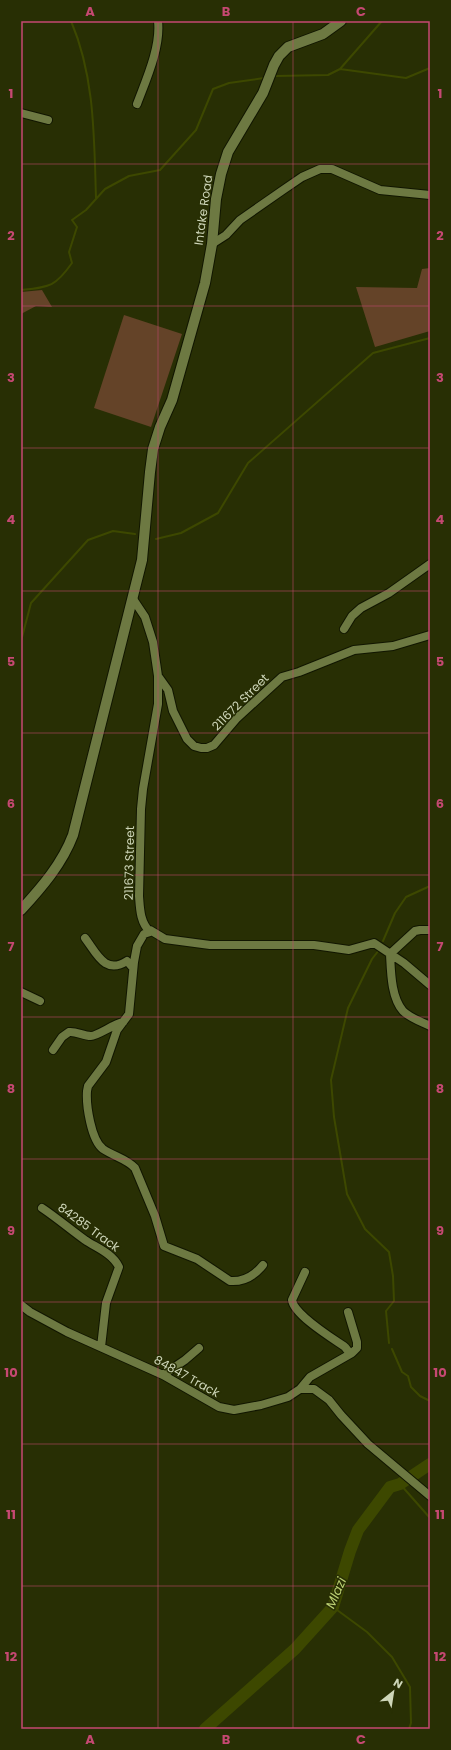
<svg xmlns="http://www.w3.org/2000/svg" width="451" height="1750" font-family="Poppins,sans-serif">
  <rect width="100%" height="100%" fill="#282f04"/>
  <path fill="#644328" d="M430 268V331L375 347 356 287 417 288 422 269Z
    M42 290 52 307 36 306 21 314V292Z
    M124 315 182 334 151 427 94 408Z"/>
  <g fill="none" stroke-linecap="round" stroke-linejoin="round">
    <path stroke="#3d4800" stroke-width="2" d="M71 21C95 77 94 138 96 198
      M340 69 382 21
      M276 76 328 75 340 69 406 78 430 68
      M21 290C50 287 55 287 72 263L69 252 77 227 72 220 86 210 105 189 129 176 160 170 196 130 213 89 229 83 264 78
      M156 539 181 533 218 513 248 463 373 353 430 338
      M21 641 31 603 88 540 113 531 135 534
      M383 941 395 913 406 897 430 886
      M379 950 372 959 348 1008 331 1080 334 1117 347 1194 365 1229 389 1252 393 1276 394 1301 386 1311 389 1343
      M392 1349 402 1372 408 1376 411 1387 420 1396 430 1401
      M400 1484 430 1518
      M333 1607 367 1632 392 1657 410 1687 411 1723 409 1729"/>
    <path stroke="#3d4800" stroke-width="12" d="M205 1729 295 1649 333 1607 350 1551 358 1530 390 1487 400 1484 430 1464"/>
    <defs>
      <path id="minor" d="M137 104C146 80 161 47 158 21
        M21 113 48 120
        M212 244 226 235 240 220 283 190 302 177 320 169H332L380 190 430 195
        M133 599 145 617 153 642 158 676 168 690 173 711 187 739 194 746 201 748H207L214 745 237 718 282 677 299 672 354 650 393 646 430 635
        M344 629 352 616 361 608 389 593 430 564
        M158 676V704L143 789 141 809 139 896C140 909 140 922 150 932V930L165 939 210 945H314L349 950 374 943 404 963 430 985
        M430 930H420L415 931 390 954C391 972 391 997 403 1011 410 1018 422 1022 430 1026
        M150 932 144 934 137 946 134 962 129 1014 117 1030 106 1062 88 1086 87 1091C86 1105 91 1140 103 1149 113 1156 127 1159 135 1168L155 1216 164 1246 197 1259 230 1281C244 1282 255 1275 263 1265
        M85 938C97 954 105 975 127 961L133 968
        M21 992 40 1001
        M53 1050 62 1037 69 1032C76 1031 83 1036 91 1036 97 1036 114 1024 123 1022
        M42 1208C57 1218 71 1230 85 1240 97 1248 112 1253 119 1267L106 1303 101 1347
        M305 1272 292 1300C294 1315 332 1338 345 1347L348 1351V1354
        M21 1305 30 1312 67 1332 163 1375 219 1407 234 1410 261 1405 288 1397 300 1389H314L329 1400 341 1415 368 1444 430 1496
        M163 1375 185 1360 199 1348
        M300 1389 310 1377 352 1353 357 1348V1342L348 1312"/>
      <path id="tertiary" d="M21 910C42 887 62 864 73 835L142 560 150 472 153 449 160 427 172 400 205 283 212 244 216 199 221 174 228 152 263 93 274 65 279 56 288 47 323 34 341 21"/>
    </defs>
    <use href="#minor" stroke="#111600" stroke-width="10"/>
    <use href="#tertiary" stroke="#111600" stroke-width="12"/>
    <use href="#minor" stroke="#6d7942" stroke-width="8"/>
    <use href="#tertiary" stroke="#6d7942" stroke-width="10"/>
  </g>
  <path fill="none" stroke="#c54872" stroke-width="1" stroke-opacity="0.55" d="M158 21V1729M293 21V1729M21 164H430M21 306H430M21 448H430M21 591H430M21 733H430M21 875H430M21 1017H430M21 1159H430M21 1302H430M21 1444H430M21 1586H430"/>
  <g text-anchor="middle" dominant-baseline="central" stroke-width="3" stroke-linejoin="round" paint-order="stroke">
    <g font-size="12" fill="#ced6b9" stroke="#282f04">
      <text transform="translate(203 210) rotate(-82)">Intake Road</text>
      <text transform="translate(240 702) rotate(-45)">211672 Street</text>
      <text transform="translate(129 863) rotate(-89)">211673 Street</text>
      <text transform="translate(89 1227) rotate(36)">84285 Track</text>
      <text transform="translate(187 1376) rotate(29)">84847 Track</text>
    </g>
    <g font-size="13" font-style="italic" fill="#bbcf73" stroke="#282f04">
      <text transform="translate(336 1593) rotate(-67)">Mlazi</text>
    </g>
  </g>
  <rect width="451" height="1750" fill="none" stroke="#282f04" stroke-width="44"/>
  <g transform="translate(393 1692) rotate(30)" stroke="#282f04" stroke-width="3" paint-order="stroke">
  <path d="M0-3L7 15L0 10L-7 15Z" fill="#ced6b9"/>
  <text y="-6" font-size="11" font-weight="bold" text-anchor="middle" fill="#ced6b9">N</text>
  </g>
  <rect x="22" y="22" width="407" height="1706" fill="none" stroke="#c54872" stroke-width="1.5"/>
  <g font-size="13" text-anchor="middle" font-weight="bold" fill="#c54872">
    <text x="90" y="16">A</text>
    <text x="226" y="16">B</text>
    <text x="361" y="16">C</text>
    <text x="11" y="98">1</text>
    <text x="440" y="98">1</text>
    <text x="11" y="240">2</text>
    <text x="440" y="240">2</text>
    <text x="11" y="382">3</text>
    <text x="440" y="382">3</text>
    <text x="11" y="524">4</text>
    <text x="440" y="524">4</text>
    <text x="11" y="666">5</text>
    <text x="440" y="666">5</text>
    <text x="11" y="808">6</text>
    <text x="440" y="808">6</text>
    <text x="11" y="951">7</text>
    <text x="440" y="951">7</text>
    <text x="11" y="1093">8</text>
    <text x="440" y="1093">8</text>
    <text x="11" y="1235">9</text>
    <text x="440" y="1235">9</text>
    <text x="11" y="1377">10</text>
    <text x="440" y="1377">10</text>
    <text x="11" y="1519">11</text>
    <text x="440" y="1519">11</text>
    <text x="11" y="1661">12</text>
    <text x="440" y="1661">12</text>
    <text x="90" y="1744">A</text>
    <text x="226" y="1744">B</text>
    <text x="361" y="1744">C</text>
  </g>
</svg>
